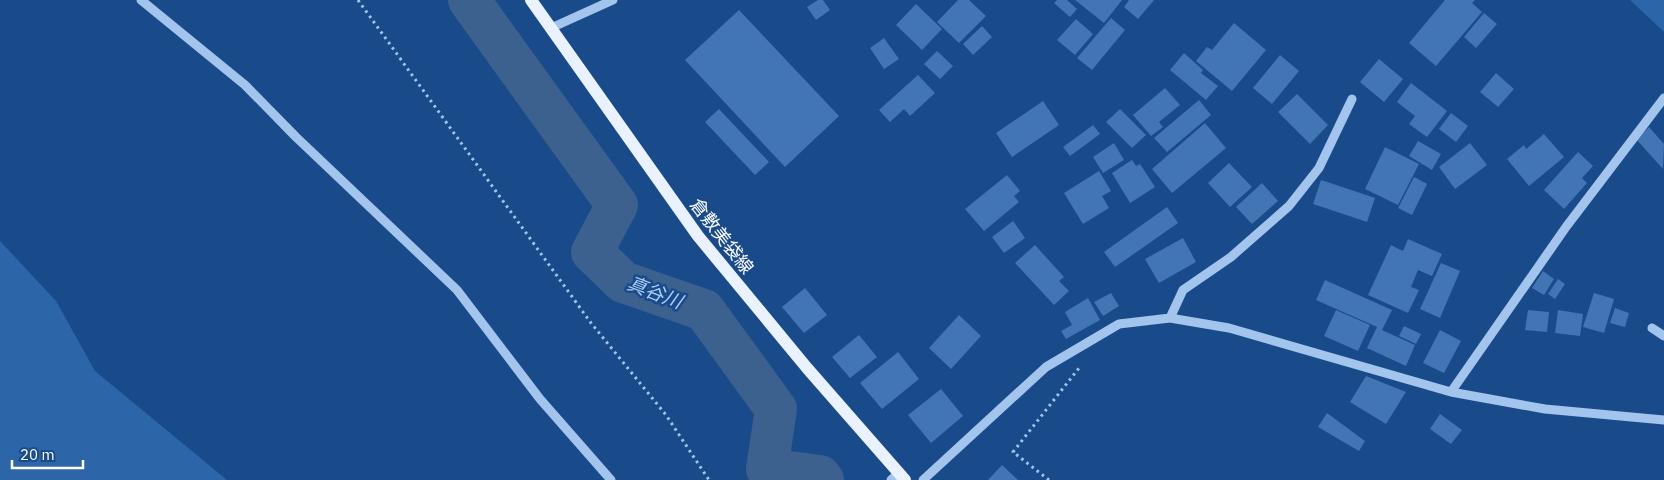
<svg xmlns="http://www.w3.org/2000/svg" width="1664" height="480" font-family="'IBM Plex Sans','Noto Sans JP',sans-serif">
  <rect width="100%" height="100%" fill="#194b8a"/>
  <path fill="#2c65a8" d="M1630 0H1664V32Z
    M0 241 56 301 95 371 227 480H0Z"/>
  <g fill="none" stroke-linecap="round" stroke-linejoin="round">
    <path stroke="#3d618f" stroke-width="42" d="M469 0 617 205 592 252 623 282 704 310 776 409 767 469 820 476 823 480"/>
  </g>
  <path fill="#4275b3" d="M818 0H823L830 10 816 20 807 7Z
    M958 0H969L986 16 959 43 937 22Z
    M1057 0H1067L1077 9 1070 17 1054 3Z
    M1075 0H1122L1104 23Z
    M1129 0H1154L1138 19 1124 7Z
    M1445 0H1475L1472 3 1482 12 1436 66 1409 43Z
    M916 4 942 29 922 50 896 25Z
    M739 10 839 116 785 167 685 60Z
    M1484 13 1497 24 1476 48 1464 37Z
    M1111 18 1125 30 1092 70 1077 58Z
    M1076 19 1093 34 1075 55 1057 40Z
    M1234 23 1266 50 1232 91 1196 61 1207 47 1212 50Z
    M982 26 992 37 973 55 963 44Z
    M884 38 899 59 884 69 870 48Z
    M937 51 953 66 940 79 924 64Z
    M1184 53 1203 70 1201 73 1218 86 1206 100 1170 70Z
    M1280 55 1299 71 1272 104 1253 88Z
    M1379 59 1403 79 1384 102 1360 82Z
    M1496 73 1514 89 1498 107 1480 92Z
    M918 75 935 93 910 116 904 109 890 122 879 110Z
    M1411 83 1447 111 1427 137 1409 124 1415 116 1397 102Z
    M1165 88 1180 105 1159 122 1163 127 1151 136 1133 115Z
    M1297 94 1328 125 1310 144 1278 112Z
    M1199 100 1211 115 1167 152 1154 138Z
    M1043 101 1059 125 1012 157 996 133Z
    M719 109 769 162 755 175 705 122Z
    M1120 109 1146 135 1132 148 1106 122Z
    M1451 113 1468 126 1456 142 1439 129Z
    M1205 123 1226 148 1172 193 1152 169Z
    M1093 125 1100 134 1070 156 1063 147Z
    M1649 127 1664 144 1663 169 1636 139Z
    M1544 134 1564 157 1529 186 1507 159 1524 145 1526 149Z
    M1418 141 1441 154 1432 170 1409 156Z
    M1114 143 1124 160 1103 173 1093 157Z
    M1470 143 1487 165 1455 189 1439 167Z
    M1385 147 1419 164 1398 205 1365 189Z
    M1578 152 1593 166 1582 178 1587 183 1564 209 1544 190Z
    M1132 160 1136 166 1140 164 1155 187 1130 203 1112 173Z
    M1229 163 1252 187 1230 207 1208 183Z
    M1099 171 1111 191 1102 196 1109 208 1083 224 1064 193Z
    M1007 175 1020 191 1014 196 1019 202 984 231 965 209Z
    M1414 177 1427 184 1412 215 1398 208Z
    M1321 180 1375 198 1367 222 1313 204Z
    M1262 183 1278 201 1252 224 1236 207Z
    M1167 207 1178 223 1115 267 1104 252Z
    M1013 221 1025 238 1004 253 992 237Z
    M1183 238 1196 262 1159 283 1145 259Z
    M1408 239 1442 254 1432 276 1418 270 1411 287 1419 290 1408 313 1368 295 1391 245 1403 251Z
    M1035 245 1064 277 1059 281 1069 291 1054 305 1015 263Z
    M1441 263 1460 271 1440 318 1420 309Z
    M1543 271 1554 279 1544 295 1532 288Z
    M1558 279 1565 284 1555 299 1548 294Z
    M1325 280 1392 310 1382 330 1415 345 1406 366 1367 348 1377 327 1316 300Z
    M805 288 827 315 804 333 782 307Z
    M1111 293 1119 306 1103 316 1094 302Z
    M1594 293 1614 299 1604 333 1583 327Z
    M1088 298 1100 320 1066 339 1061 331 1072 325 1065 312Z
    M1615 308 1629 313 1625 327 1610 323Z
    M1336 310 1370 325 1358 351 1324 336Z
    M1528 310 1549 312 1547 332 1525 330Z
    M1558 310 1583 314 1580 336 1555 333Z
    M959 315 981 336 951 369 929 348Z
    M1404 326 1421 334 1416 344 1399 336Z
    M1440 330 1461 341 1444 373 1423 363Z
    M859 335 877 357 850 378 832 357Z
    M898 352 919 379 882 409 860 383Z
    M1366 376 1406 392 1386 424 1350 402Z
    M941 389 963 416 931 443 908 415Z
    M1327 413 1365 441 1359 451 1318 427Z
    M1440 414 1462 430 1451 444 1430 429Z
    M1002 465 1018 480H988Z"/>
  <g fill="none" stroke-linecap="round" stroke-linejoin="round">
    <path stroke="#a3c5ed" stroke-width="3" stroke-dasharray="2.5 4" stroke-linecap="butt" d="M358 0 591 323 666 415 709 480
      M1049 480 1013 452 1079 368"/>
    <path stroke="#a3c5ed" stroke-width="9" d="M141 0 245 85 296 137 457 290 540 399 611 480
      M551 28 613 0
      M1170 318 1183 290 1231 257 1289 206 1319 168 1352 99
      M1652 328 1664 336
      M1451 392 1566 227 1664 98
      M891 480 899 473
      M923 480 1046 367 1119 324 1170 318 1229 328 1451 392 1545 409 1664 420"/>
    <path stroke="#eaf2ff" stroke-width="12" d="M531 0 698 236 807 368 905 480"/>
  </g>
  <g text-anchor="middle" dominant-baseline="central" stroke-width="5" stroke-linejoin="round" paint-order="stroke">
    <g font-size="18" fill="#fff" stroke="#194b8a">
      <text transform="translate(722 236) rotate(52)">倉敷美袋線</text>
    </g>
    <g font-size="19" font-style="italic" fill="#afcff5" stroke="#194b8a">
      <text transform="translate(655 292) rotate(21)">真谷川</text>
    </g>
  </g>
  <path d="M12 460v8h71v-8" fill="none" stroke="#ffffff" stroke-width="2.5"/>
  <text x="20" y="460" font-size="15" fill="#ffffff" stroke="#194b8a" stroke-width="4" paint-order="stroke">20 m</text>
</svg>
